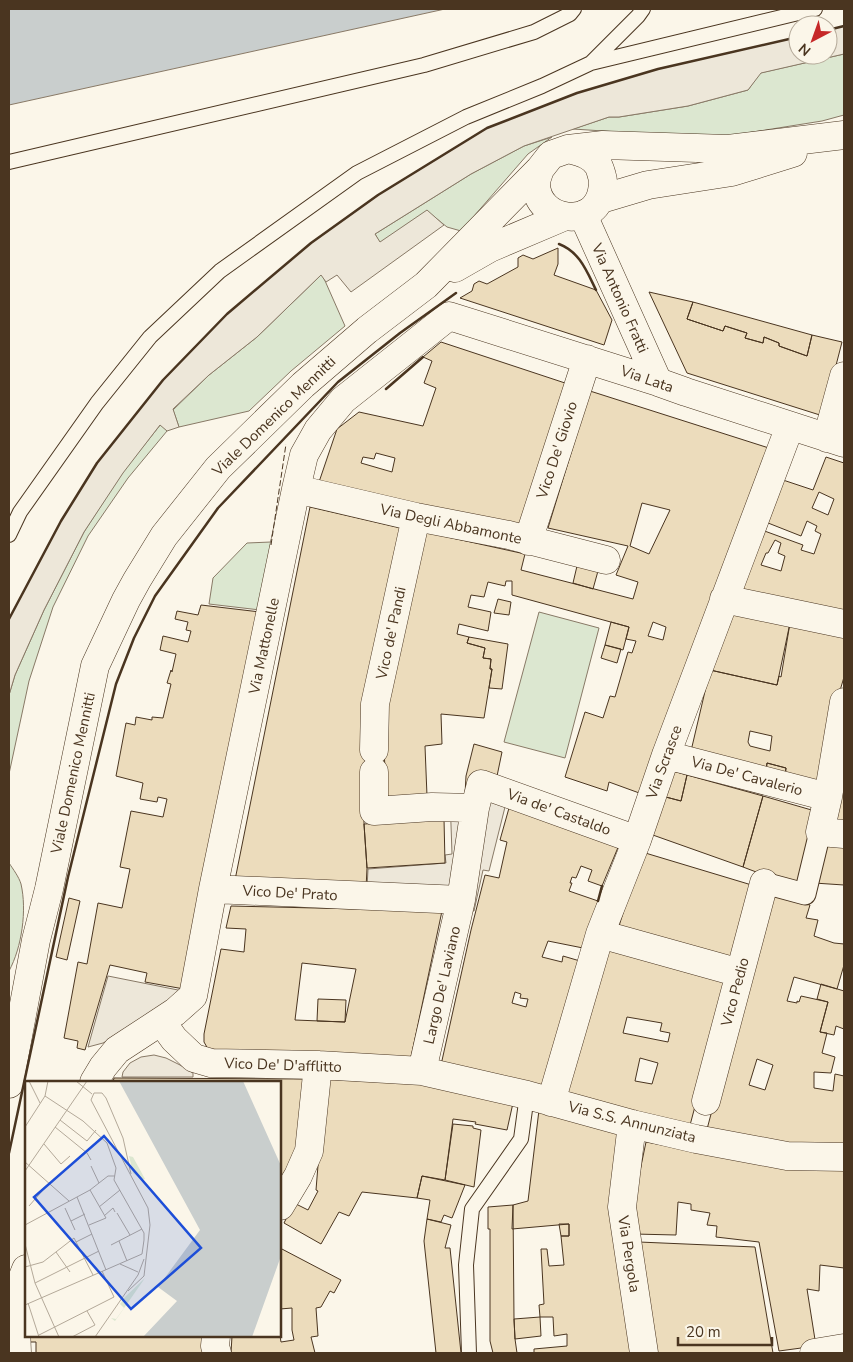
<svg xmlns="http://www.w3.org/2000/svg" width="853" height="1362" font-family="'Nunito Sans',sans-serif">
  <rect width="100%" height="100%" fill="#fbf6e9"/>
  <path fill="#dce7d0" stroke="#887966" d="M844 54V115L822 121 728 136 664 135 573 129 609 117H619L688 106 748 90 760 73Z
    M552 137 528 154 461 231 447 227 427 211 380 243 375 234 471 174 524 146Z
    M322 274 345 326 291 371 249 411 179 427 173 410 209 375 257 337Z
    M161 424 167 431 128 478 88 536 53 607 29 681 9 774V695L15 675 44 610 84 532 122 473Z
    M271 542 260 610 209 604 213 578 247 543Z
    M539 612 599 628 565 758 504 742Z
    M9 863C13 869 19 877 21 884 27 910 22 947 9 971Z"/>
  <path fill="#ede7d9" stroke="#887966" d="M844 26V54L761 73 748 90 688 106 619 117H609L524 146 471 174 375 234 380 242 427 210 444 225 351 292 337 275 326 282 321 275 257 337 209 375 173 409 179 427 167 431 160 425 123 473 84 532 44 610 15 675 9 695V619L61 521 97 463 163 380 227 314 311 243 378 195 487 128 577 93 658 69 798 37V55H828V30Z
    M450 796 506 803 489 871 483 870 474 911 366 908 368 869 446 863 445 855 452 854Z
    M108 976 183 991 174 1002 103 1043 88 1047Z
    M154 1055 166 1058 180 1065 193 1073V1077H122L123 1072 130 1063 141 1057Z"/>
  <path fill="#c9cecd" stroke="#887966" d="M9 9H445L9 105Z"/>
  <path fill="#ecdcbc" stroke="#4a3520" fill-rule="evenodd" d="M558 248V264L554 275 596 290 612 320 604 345 460 298 472 291 474 284 479 281 487 284 518 267V258L523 255 533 259Z
    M649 292 693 302 687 319 723 331 725 326 747 333 745 338 763 343 764 337 779 343V346L807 356 812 335 842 342 823 416 687 373Z
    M693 302 812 335 807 356 779 346V343L764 337 763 343 745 338 747 333 725 326 723 331 687 319Z
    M441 342 568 384 521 531 318 485 337 429 359 412 423 426 436 388 424 383 432 361 423 357ZM376 453 395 458 392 472 361 463 363 457 374 459Z
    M590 391 772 449 642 794 609 782 607 791 565 777 585 712 603 718 610 696 615 697 628 652 632 653 636 641 626 639 629 627 512 595V581H506L505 586 488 582 484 597 471 595 468 607 491 612 488 631 459 624 457 634 469 637 467 643 485 648 483 658 491 659 490 669H492L484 718 441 714 442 744 425 746 427 796 386 799 384 745 387 709 425 532 525 554 521 570 633 599 638 582 616 575 628 546 548 528ZM642 503 670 510 649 554 630 546ZM653 622 666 627 663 640 648 636Z
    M826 457 844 463V620L735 594 759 529 803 545 801 550 814 554 821 534 815 531 817 526 807 521 801 536 763 521 783 480 813 490ZM819 492 834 499 828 515 812 508ZM775 540 781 543 778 553 785 556 781 571 761 565 766 553H768Z
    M310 507 400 528 366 697 364 824 367 868 366 889 235 880Z
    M577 566 598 571 593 589 573 583Z
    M498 599 511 602 509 615 494 613Z
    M201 605 260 612 184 989 145 982 147 973 110 965 85 1050 77 1048 78 1041 64 1038 78 962 87 964 98 903 122 908 130 869 120 867 131 811 163 817 167 799 158 797 157 802 140 799 143 783 116 776 126 723 135 725 136 717 152 720V717L163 718 171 684 167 683 171 670 172 672 176 654 160 650 163 636 188 642 191 631 186 630 188 622 175 619 177 611 198 615Z
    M730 610 790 623 777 685 710 670Z
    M611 622 629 627 623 650 605 645Z
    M790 623 844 634V677L839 694 822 783 785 776 786 768 767 763 766 771 691 751 710 670 777 685 779 676 781 677ZM750 731 772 736 770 751 750 746 748 742Z
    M469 637 508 644 502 689 489 688 492 669H490L491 659 483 658 485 648 467 643Z
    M605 645 621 649 617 663 601 658Z
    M844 741V823L831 822Z
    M474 744 502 752 496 781 465 794 466 776Z
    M767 763 786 768 785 776 766 771Z
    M670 770 687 775 681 801 662 796Z
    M687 775 763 796 743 867 650 834 662 796 681 801Z
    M763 796 815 811 801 889 743 867Z
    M509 808 619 845 602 886 588 881 592 870 581 866 576 878 572 877 570 883H572L569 891 598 901 583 948 548 941 542 957 562 962 563 956 580 961 543 1092 441 1065 471 930 485 875 499 878 507 842 500 840ZM515 992 521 994 520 998 528 999 526 1007 512 1003Z
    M444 819 445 863 367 868 364 824Z
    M821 845 844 846V885L814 883Z
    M642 852 755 886 734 963 619 926Z
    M766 894 810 905 806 918 818 920 814 936 834 943 844 944V965L837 989 794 977 787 1001 797 1003V1001L799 1002 801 996 828 1002 820 1032 827 1033 822 1053 835 1057 831 1073 814 1072V1088L833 1091 835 1074 844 1076V1147L753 1143 706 1133 755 948ZM757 1059 773 1065 765 1090 749 1085Z
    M69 898 80 901 67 960 56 957Z
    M231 906 442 911 410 1062 208 1049 204 1042V1034L221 949 244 952 246 929 226 928ZM302 963 356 969 345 1022 295 1020Z
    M605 947 728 982 689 1129 565 1098ZM627 1017 662 1023 660 1031 670 1033 668 1042 623 1033ZM640 1058 658 1063 652 1084 635 1081Z
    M821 984 844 991V1029L836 1026 834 1035 820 1032 828 1002 817 999Z
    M318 999 346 1000 345 1022 317 1021Z
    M114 1078 307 1079 300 1148 280 1183V1082H113Z
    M325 1079 437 1085 513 1103 507 1130 475 1124 476 1122 453 1119 445 1180 422 1176 417 1198 362 1192 349 1216 339 1212 321 1244 284 1223 294 1203 308 1210 318 1191 316 1190Z
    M539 1110 621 1133 631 1353H534V1349L567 1346V1334L554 1336 553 1317H540L539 1305 544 1304 541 1249H547L549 1266 564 1265 561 1236H569V1224L512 1229 513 1205 528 1201Z
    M453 1124 473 1126V1128L481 1130 474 1187 445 1180Z
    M646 1142 760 1163 844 1170V1268L820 1265 819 1291 807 1289 816 1346 779 1351 759 1242 716 1237 717 1226 707 1225 710 1213 691 1210V1204L678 1202 676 1235 634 1234 635 1195Z
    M422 1176 465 1185 452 1218 444 1215 441 1222 427 1219 430 1200 417 1198Z
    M513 1205 514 1319 515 1339 517 1353H493L490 1341V1229H488V1207Z
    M427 1219 451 1225 445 1248H450L461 1353H436L424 1241Z
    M559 1224H569V1236H561Z
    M639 1242 755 1247 773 1353H655Z
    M280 1248 341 1280 334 1293 330 1291 321 1307 316 1308 318 1336 311 1337 315 1353H231L232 1336H280L281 1342 294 1340 292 1330V1308L280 1309Z
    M540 1317 541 1336 515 1339 514 1319Z
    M29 1336H202L205 1353H36V1342H29Z"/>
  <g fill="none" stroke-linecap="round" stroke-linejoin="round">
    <defs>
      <path id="service" d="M591 63 815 9
        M9 162 424 65 534 32 570 14 574 9
        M9 535 20 512 97 403 150 337 220 271 357 173 466 117 542 86 591 63 638 16 643 9
        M469 1353 466 1265 472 1209 521 1139 527 1095"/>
      <path id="pedestrian" d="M764 883 805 894 820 832"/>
      <path id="minor" d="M583 215 658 382
        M827 438 844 376
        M296 489 416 517 509 535 606 560
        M528 541 587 359
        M724 599 844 624
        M844 702 828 797 820 832 844 834
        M374 750 375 704 416 517
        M666 755 828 797
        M374 772V811L432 807 475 808
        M213 889 461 900
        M600 934 740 973
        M161 1021 174 1039 194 1058 211 1063 318 1065 422 1071 527 1095 632 1124 696 1139 787 1156 844 1157
        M422 1071 461 900 475 808 481 784 637 840
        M94 1082 103 1067 117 1050 175 1012 193 996 213 889 296 489 304 455 318 430 343 400 449 316 658 382 686 392 844 443
        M706 1101 764 883
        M551 1102 600 934 637 840 666 755 790 426
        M632 1124 622 1207 644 1353
        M280 1206 298 1176 309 1151 318 1065
        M216 1336 215 1346 217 1353
        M17 1353 15 1297 26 1269
        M814 1353 844 1348"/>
      <path id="tertiary" d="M540 169C539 173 536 179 536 184 537 222 595 230 602 191 603 185 604 182 602 176 601 173 600 168 598 165 591 154 579 152 568 149
        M601 199 648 185 732 172 793 153
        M455 268 490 248 563 217
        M9 1084 36 940 49 889 95 666 126 600 137 580 164 536 218 468 303 385 367 330 426 285 540 169 551 155 568 149 603 145 728 149 844 135"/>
    </defs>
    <use href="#service" stroke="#4a3520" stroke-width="16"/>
    <use href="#pedestrian" stroke="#4a3520" stroke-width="23"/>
    <use href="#minor" stroke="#4a3520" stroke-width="29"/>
    <use href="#tertiary" stroke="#4a3520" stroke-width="29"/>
    <use href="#service" stroke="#fbf6e9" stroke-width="14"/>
    <use href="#pedestrian" stroke="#fbf6e9" stroke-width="21"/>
    <use href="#minor" stroke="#fbf6e9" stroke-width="28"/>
    <use href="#tertiary" stroke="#fbf6e9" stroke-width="28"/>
    <path stroke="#4a3520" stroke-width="1" stroke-dasharray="6 2.5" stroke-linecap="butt" d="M271 545 286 444"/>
    <path stroke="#4a3520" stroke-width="2.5" d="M828 30 844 26
      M559 244C580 252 587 272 596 290
      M386 389 423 357
      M9 619 61 521 97 463 163 380 227 314 311 243 378 195 487 128 577 93 658 69 798 37
      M598 901 602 886
      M9 1153 68 877 116 684 134 638 155 596 218 508 338 382 400 333 456 293"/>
  </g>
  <g text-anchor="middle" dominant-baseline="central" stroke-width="4" stroke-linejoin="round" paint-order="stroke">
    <g font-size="15" fill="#4a3520" stroke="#fbf6e9">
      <text transform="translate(620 298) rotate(66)">Via Antonio Fratti</text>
      <text transform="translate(647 379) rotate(19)">Via Lata</text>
      <text transform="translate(274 416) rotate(-44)">Viale Domenico Mennitti</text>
      <text transform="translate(557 450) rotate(-72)">Vico De' Giovio</text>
      <text transform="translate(451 524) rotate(12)">Via Degli Abbamonte</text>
      <text transform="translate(391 633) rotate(-78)">Vico de' Pandi</text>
      <text transform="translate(264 646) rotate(-78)">Via Mattonelle</text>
      <text transform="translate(664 762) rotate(-70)">Via Scrasce</text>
      <text transform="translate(73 773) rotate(-78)">Viale Domenico Mennitti</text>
      <text transform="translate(747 776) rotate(15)">Via De' Cavalerio</text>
      <text transform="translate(559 812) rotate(20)">Via de' Castaldo</text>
      <text transform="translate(290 893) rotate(3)">Vico De' Prato</text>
      <text transform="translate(442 985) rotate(-77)">Largo De' Laviano</text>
      <text transform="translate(735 992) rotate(-75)">Vico Pedio</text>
      <text transform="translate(283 1065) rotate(2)">Vico De' D'afflitto</text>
      <text transform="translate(632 1122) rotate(14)">Via S.S. Annunziata</text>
      <text transform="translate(629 1254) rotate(81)">Via Pergola</text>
    </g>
  </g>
  <g transform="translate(25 1081)">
    <rect width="256" height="256" fill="#fbf6e9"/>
    <path d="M104 75 108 76 120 98 117 99 108 92ZM120 197 95 233 90 240 86 237 91 238 99 227 95 223 100 216Z" fill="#dce7d0"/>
    <path d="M94 0H218L257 87 256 175 227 256H118L152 220 133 206 175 149Z" fill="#c9cecd"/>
    <path fill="none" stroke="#b4a999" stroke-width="1" d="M4 0 15 22M51 0 67 13M35 39 62 60 71 49M0 46 20 15 23 0M30 46 62 72 66 79M19 63 36 83 45 75M0 81 44 120M66 85 74 102M0 90 62 0M106 93 98 57 81 17 77 12H69L66 19 123 127 125 144 119 195M52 116 81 189M4 125 25 101M74 126 95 109M40 127 50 149M92 132 105 154M79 135 88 127 90 131M46 140 60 133M0 144 65 109 83 95H90M64 144 81 137 65 109M94 160 102 180M51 161 67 153M0 163 10 202 34 256M86 164 117 148M31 171 45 191M95 183 113 191M0 186 18 181 49 157 68 194M10 202 74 170M103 210 119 195M3 222 14 256M0 224 117 173 119 159V152L89 99 91 87 82 62 58 40 20 15M14 254 89 216 77 190M47 256 70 244 62 230M70 256 113 194 119 178"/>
    <path fill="#1d4ed8" fill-opacity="0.15" stroke="#1d4ed8" stroke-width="2.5" d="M79 55 176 167 106 228 9 116Z"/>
    <rect width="256" height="256" fill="none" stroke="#4a3520" stroke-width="2.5"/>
  </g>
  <rect width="853" height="1362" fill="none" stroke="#4a3520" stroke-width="20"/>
  <g transform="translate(813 40) rotate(221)"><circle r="24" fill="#fbf6e9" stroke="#b4a999"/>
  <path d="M0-4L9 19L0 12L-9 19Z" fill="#c62828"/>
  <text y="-8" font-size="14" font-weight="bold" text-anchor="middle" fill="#4a3520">N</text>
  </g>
  <path d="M678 1337v8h94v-8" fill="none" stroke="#4a3520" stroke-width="2.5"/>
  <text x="686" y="1337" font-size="15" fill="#4a3520" stroke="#fbf6e9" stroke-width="4" paint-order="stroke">20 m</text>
</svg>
